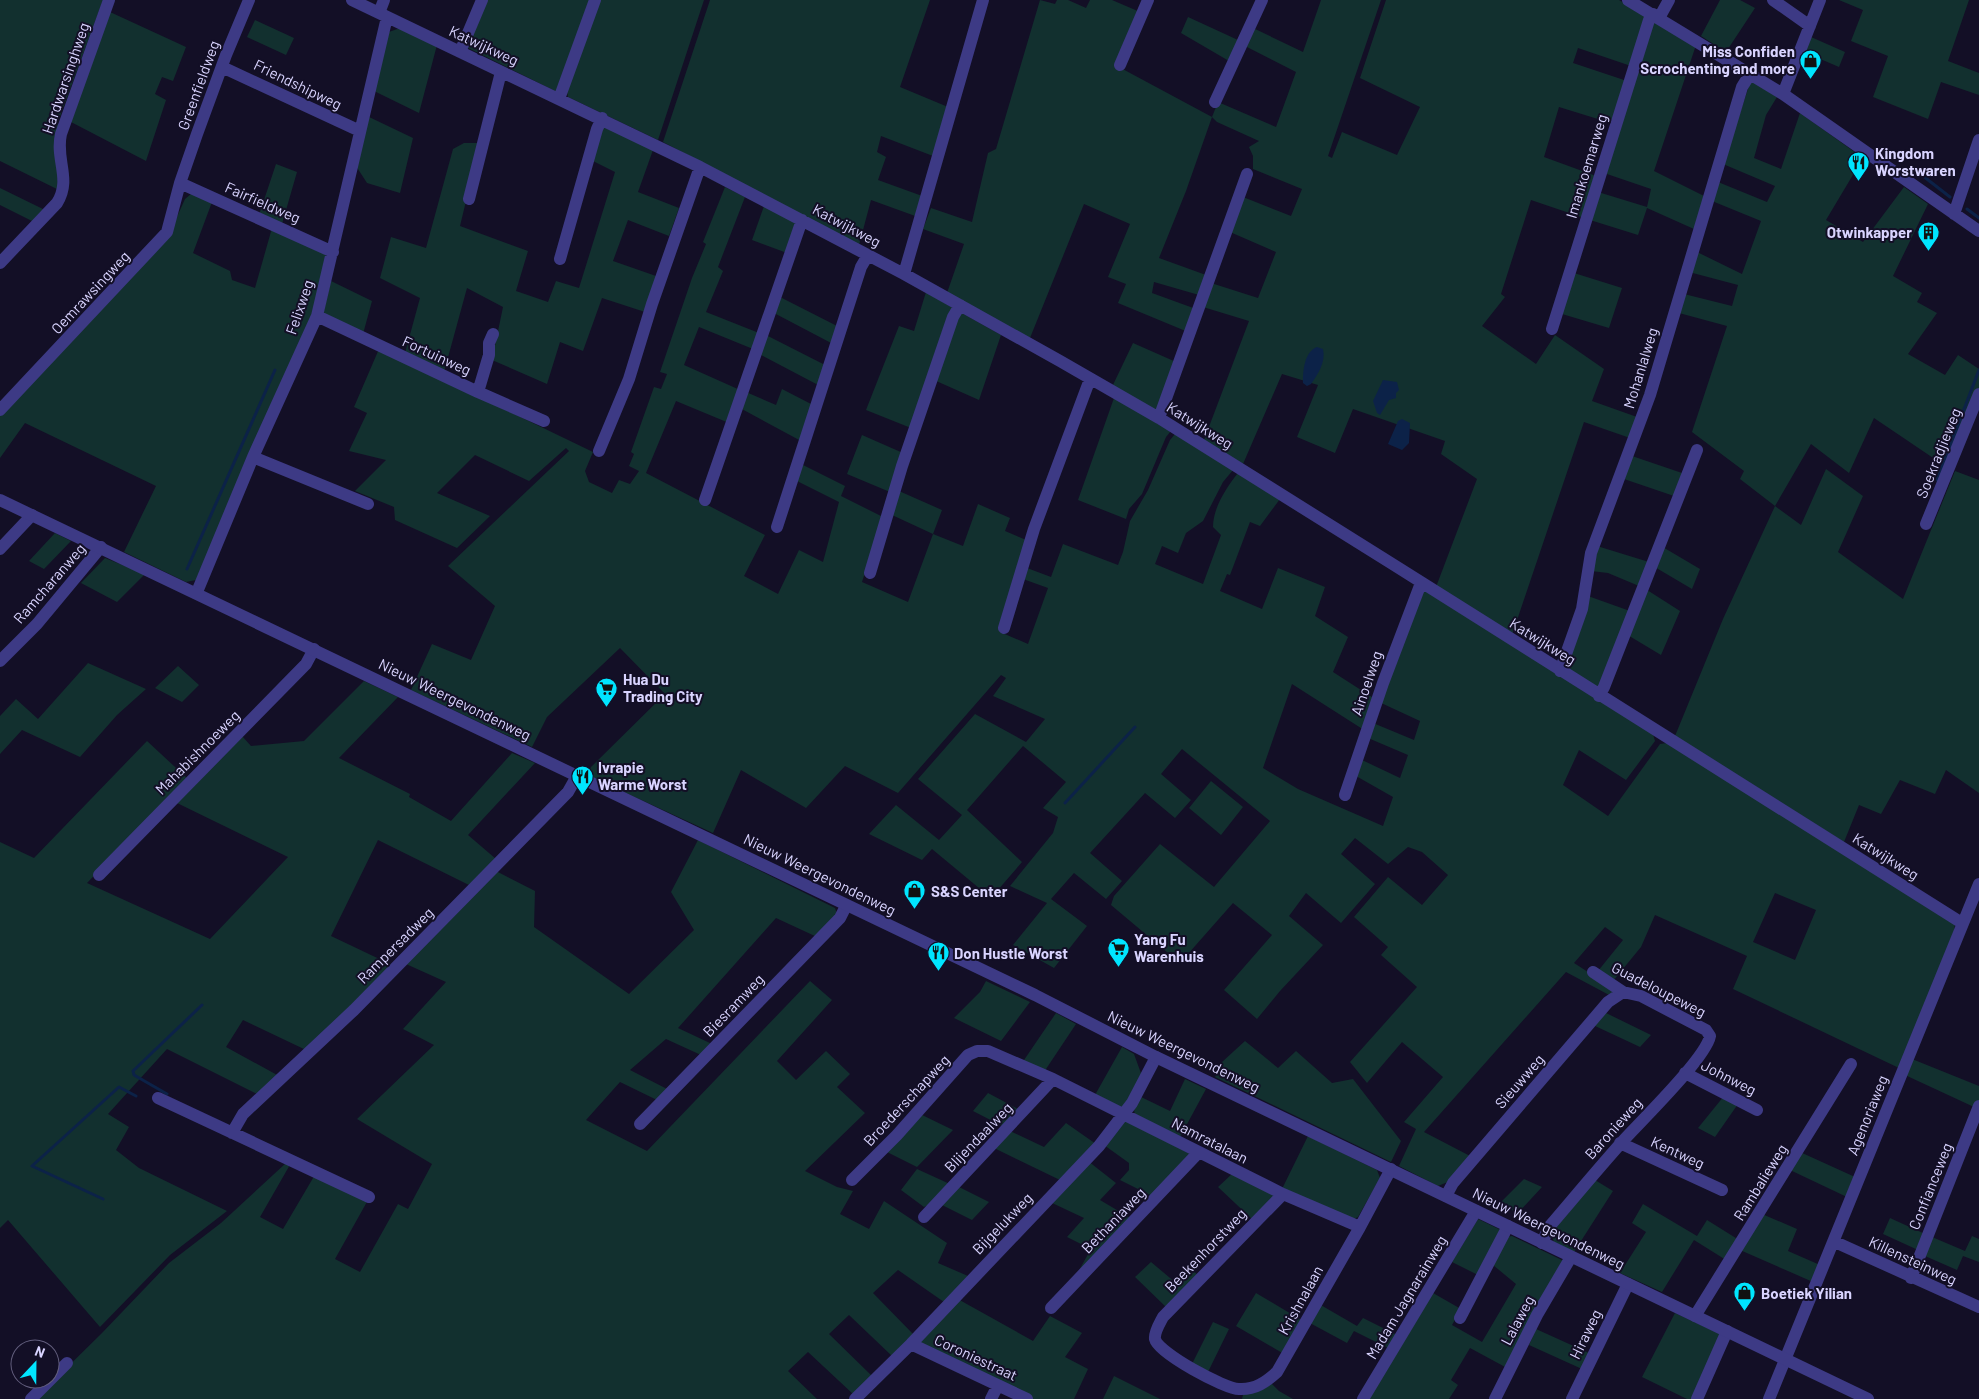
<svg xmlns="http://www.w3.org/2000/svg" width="1979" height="1399" font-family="Barlow,sans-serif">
  <rect width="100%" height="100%" fill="#130f26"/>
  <path fill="#12302f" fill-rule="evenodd" d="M0 0H103L58 122 61 191 0 161Z
    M486 0H592L557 92 468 48Z
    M598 0H704L658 140 568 97 567 91Z
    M710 0H930L900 87 948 107 933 156 881 136 877 152 886 157 878 180 925 197 918 217 871 200 859 245 663 142Z
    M1040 0 1055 4 1057 0H1068L1086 8 1090 0H1112L1140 12 1117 66 1212 117 1218 102 1276 127 1296 72 1245 46 1253 28 1303 52 1321 0H1381L1328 156 1332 158 1342 132 1397 155 1420 107 1360 78 1386 0H1619L1642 13 1645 17 1631 66 1578 48 1573 63 1627 81 1614 124 1559 107 1544 157 1596 176 1584 218 1531 200 1501 294 1505 297 1482 326 1536 364 1555 335 1604 369 1592 401 1637 417 1630 438 1584 422 1512 635 1436 587 1477 479 1441 454 1445 441 1353 409 1335 453 1297 437 1318 385 1282 374 1243 464 1204 440 1249 321 1203 307 1211 283 1258 298 1276 252 1230 232 1243 197 1291 216 1302 189 1253 169V156L1249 147 1259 141 1217 122 1212 117 1186 191 1159 258 1206 275 1199 295 1154 282 1152 293 1196 309 1188 332 1118 303 1126 284 1108 277 1130 224 1084 204 1030 338 947 293 964 244 923 229 931 208 972 222 988 153 996 149Z
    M1720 0H1740L1755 8 1726 52 1701 36Z
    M1839 0H1969L1948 61 1979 73V95L1941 82 1928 119 1873 97 1888 56 1851 41 1863 10Z
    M110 12 186 47 173 81 162 77 155 94 166 100 146 161 71 122Z
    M1188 17 1238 40 1229 61 1181 33Z
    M255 20 294 38 286 55 247 37Z
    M1654 21 1696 45 1654 171 1704 196 1694 229 1647 208 1638 235 1590 220 1598 192 1647 207 1651 189 1604 173Z
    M400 28 437 45 419 113 374 91 389 32Z
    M1811 37 1845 52 1839 67 1804 52Z
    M1754 82 1777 97 1766 115 1754 158 1781 169 1800 113 1863 158 1826 220 1863 242 1904 187 1928 204 1893 276 1922 293 1917 302 1937 313 1908 354 1945 375 1958 355 1979 369V389L1948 468 1874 418 1849 473 1811 444 1775 506 1801 525 1826 469 1863 496 1838 552 1903 599 1955 471 1979 480V793L1946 770 1935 794 1900 780 1881 814 1859 805 1844 842 1675 736 1723 619 1775 506 1740 479 1744 471 1692 432 1727 326 1679 313 1684 294 1732 306 1738 285 1689 272 1695 251 1742 274 1761 221 1712 201 1718 182 1767 202 1775 186 1723 164 1750 83Z
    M367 116 413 138 400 193 367 183 356 166Z
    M602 125 653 150 638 192 679 208 669 236 628 220 613 261 656 276 645 312 602 298 583 351 560 342 547 384 492 360 503 307 467 288 444 372 405 353 420 298 380 278 391 237 426 248 453 149 464 143H480L460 226 528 251 516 291 548 302 556 281 579 288 615 172 593 161Z
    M276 164 297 172 282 224 259 215Z
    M725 187 745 197 718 267 723 271 706 312 759 333 753 349 699 327 684 365 740 390 729 423 676 401 646 473 765 535 744 576 778 594 799 550 823 562 839 502 795 480 801 464 845 486 841 496 883 517 862 582 908 602 933 534 892 515 899 491 942 510 933 534 963 546 978 504 1010 518 1005 531 1031 542 1000 632 1028 644 1048 588 1023 579 1027 568 1051 577 1063 544 1118 565 1123 552 1130 521 1148 490 1170 440 1175 434 1233 470 1223 482 1203 521 1186 533 1178 553 1162 546 1155 564 1203 584 1221 535 1213 527C1213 508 1226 488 1238 473L1280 499 1260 526 1250 522 1230 575 1227 574 1220 591 1262 609 1278 568 1325 587 1315 616 1348 637 1333 672 1375 699 1364 730 1292 684 1263 768 1298 789 1383 826 1393 797 1356 776 1362 760 1400 778 1408 755 1368 738 1373 723 1414 740 1420 721 1379 702 1422 592H1427L1653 734 1655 741 1626 780 1579 750 1563 785 1608 816 1660 744 1667 743 1955 923 1954 931 1899 1068 1733 989 1747 956 1655 915 1641 947 1613 981 1598 971 1623 940 1605 927 1574 963 1616 990 1611 996 1566 972 1424 1132 1472 1157 1450 1181 1438 1186 1399 1166 1416 1129 1404 1122 1443 1077 1402 1042 1367 1083 1350 1062 1417 987 1381 955 1388 947 1354 917 1388 877 1422 905 1448 875 1422 852 1408 847 1388 864 1355 838 1341 854 1375 884 1341 923 1306 893 1289 916 1323 945 1280 991 1257 1019 1224 990 1272 935 1233 903 1180 963 1111 905 1114 896 1160 844 1214 887 1270 821 1182 749 1161 774 1191 800 1175 818 1145 793 1090 853 1122 881 1106 899 1074 873 1051 899 1087 926 1054 968 1013 945 1047 903 1010 886 1053 833 1058 817 1043 808 1066 782 1023 746 967 810 1022 862 991 898 932 849 922 860 869 834 896 805 939 840 962 815 918 779 975 714 1026 742 1045 719 993 696 1006 678 1001 675 898 793 845 766 806 808 741 770 713 833 587 775 591 767 665 694 620 648 547 717 532 747 411 690 432 644 471 660 495 606 448 566 569 451 566 448 529 481 475 455 437 493 490 516 457 548 395 520 394 507 355 491 386 460 349 451 367 413 354 407 379 349 593 452 585 471 589 482 612 493 619 480 630 484 639 471 629 466 634 454 631 452 654 387 661 389 667 374 660 372 692 278 706 244 703 242ZM1775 893 1816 910 1795 960 1753 942Z
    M0 188 45 210 34 222 0 205Z
    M191 194 212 202 193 253 230 271 232 280 255 288 272 228 326 255 315 310 196 580 186 582 124 552 156 486 25 423 0 458V414L167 239 185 199Z
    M764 206 796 223 787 253 752 240Z
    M1574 273 1622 288 1609 328 1562 314Z
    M331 281 372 301 363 334 323 314Z
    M926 292 953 308 911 428 866 410 899 326 914 331Z
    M780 297 839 327 833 344 774 313Z
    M960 312 1001 335 979 400 934 380Z
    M766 335 827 366 820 386 759 354Z
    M1133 343 1176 362 1157 411 1112 387Z
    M782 389 813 405 801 441 740 408 746 392 776 405Z
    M1114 398 1171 431 1166 437 1142 494 1129 509 1126 519 1078 500Z
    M862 435 903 453 890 492 847 474Z
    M1632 456 1682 473 1674 496 1624 479Z
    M55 533 71 541 44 569 29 561Z
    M1597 546 1649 562 1639 586 1608 573 1591 571Z
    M1661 546 1700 569 1692 589 1653 566Z
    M105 558 145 574 117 602 81 583Z
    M1644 588 1680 611 1661 655 1626 634Z
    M1588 596 1630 611 1599 689 1568 671 1566 665Z
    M88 663 146 689 117 715 80 757 22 730 0 754V716L16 699 38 719Z
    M178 666 199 685 182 702 155 688Z
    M364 681 398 697 339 758 410 794 409 797 451 821 512 753 535 763 468 835 496 859 471 886 378 840 331 936 392 965 306 1050 243 1020 226 1047 279 1076 259 1095 167 1049 108 1114 129 1127 116 1150 139 1168 227 1211 170 1255 100 1327 8 1220 0 1228V842L34 858 147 741 188 779 87 883 210 939 288 857 177 803 242 736 251 746 304 741Z
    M1211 781 1243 807 1221 835 1189 808Z
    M698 840 835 908 837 914 817 937 776 918 678 1028 712 1044 701 1055 666 1039 630 1070 669 1090 659 1101 620 1082 586 1120 647 1151 810 981 832 1000 777 1061 796 1080 826 1051 850 1074 837 1087 865 1113 805 1171 837 1187 853 1191 840 1214 869 1229 884 1201 947 1243 938 1263 968 1276 944 1302 898 1270 873 1293 914 1335 892 1356 849 1315 829 1334 872 1376 853 1394 808 1352 788 1371 817 1399H35L102 1333 169 1263 221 1223 286 1163H291L260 1217 283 1229 316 1173 368 1200 335 1259 360 1272 398 1204 408 1209 432 1164 357 1119 434 1045 403 1029 446 982 406 964 496 871 535 891 534 927 629 994 694 930 671 892Z
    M986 981 1030 1002 1001 1041 954 1018 980 992Z
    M1604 1012 1651 1035 1640 1047 1593 1025Z
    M1056 1013 1076 1024 1044 1072 1022 1063Z
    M1245 1041 1278 1068 1296 1051 1332 1083 1353 1079 1401 1141 1391 1162 1215 1077 1222 1062Z
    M1122 1047 1134 1054 1142 1076 1124 1107H1119L1095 1095Z
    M1912 1059 1979 1086V1101L1974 1107 1905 1075Z
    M1185 1079 1206 1089 1179 1139 1135 1114 1134 1110 1139 1096 1170 1111Z
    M988 1093 1022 1111 1006 1128 973 1111Z
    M1724 1096 1738 1104 1715 1137 1698 1128Z
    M920 1114 953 1130 917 1167 885 1151Z
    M1126 1120 1190 1154 1154 1197 1120 1180 1129 1170V1163L1104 1145Z
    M1066 1123 1096 1144 1062 1181 994 1148 1010 1131 1044 1147Z
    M1308 1136 1377 1170 1380 1178 1358 1217 1354 1219 1282 1189Z
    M1800 1152 1855 1177 1847 1197 1790 1170Z
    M1088 1161 1116 1183 1100 1200 1132 1219 1078 1272 1091 1249 1067 1237 1084 1218 1050 1202Z
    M917 1169 952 1185 936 1201 924 1207 901 1190Z
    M1233 1173 1275 1196 1253 1220 1218 1187Z
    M1524 1179 1542 1187 1518 1213 1499 1204Z
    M1595 1180 1613 1191 1574 1252 1554 1242 1551 1234Z
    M957 1186 989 1202 972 1220 940 1204Z
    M1643 1204 1697 1236 1707 1220 1739 1240 1726 1260 1694 1240 1662 1292 1620 1273 1646 1232 1632 1223Z
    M1762 1214 1797 1229 1788 1251 1820 1265 1813 1282 1740 1250Z
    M1890 1218 1925 1234 1918 1250 1883 1234Z
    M1478 1219 1503 1231 1478 1275 1452 1262Z
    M1512 1236 1566 1262 1507 1368 1470 1348 1451 1380 1458 1385 1449 1399H1369L1433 1293 1461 1309 1452 1325 1482 1342 1516 1284 1493 1265 1506 1237Z
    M1972 1236 1979 1239V1262L1963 1256 1957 1270 1925 1256 1932 1237 1965 1251Z
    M1151 1262 1176 1283 1191 1269 1198 1275 1167 1308 1135 1277Z
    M1256 1293 1303 1321 1284 1354 1236 1326Z
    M956 1298 1033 1341 1050 1316 1082 1333 1065 1357 1088 1369 1074 1399H1033L921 1346 920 1336Z
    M1319 1304 1357 1326 1363 1318 1399 1336 1390 1349 1354 1331 1347 1343 1308 1322Z
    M1675 1313 1720 1334 1694 1399H1687L1642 1377Z
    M1213 1322 1229 1329 1208 1372 1192 1364Z
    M1536 1329 1589 1353 1582 1369 1529 1345Z
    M1114 1376 1160 1399H1103Z
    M1270 1382 1279 1391 1293 1399H1242L1244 1391Z"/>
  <path fill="#0c2248" d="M1317 347 1323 349C1326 362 1318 374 1311 384L1307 386 1303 383C1303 371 1304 352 1317 347Z
    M1383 380 1397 382 1399 390 1396 393V398L1389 400 1380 415 1377 413 1373 401Z
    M1402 419 1410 423 1409 443 1402 450 1388 444 1398 421Z"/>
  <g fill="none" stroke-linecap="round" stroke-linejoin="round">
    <path stroke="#0c2248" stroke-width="3" d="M1914 169 1950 197
      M1967 209 1979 218
      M1937 480 1979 370
      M187 569 275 370
      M1065 803 1135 727
      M167 1094 134 1075 133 1071 202 1005
      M103 1199 32 1166 119 1087 136 1096"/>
    <path stroke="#3d3a85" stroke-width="12" d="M352 0 700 167 904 274 1060 361 1159 418 1394 565 1962 923
      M1628 0 1783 94 1979 231
      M1773 0 1810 26
      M379 13 384 0
      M1659 18 1669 0
      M460 52 482 0
      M1120 65 1148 0
      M222 67 360 131
      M1783 94 1820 0
      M559 99 595 0
      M1215 102 1262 0
      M180 183 333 252
      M469 199 501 72
      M1954 214 1979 140
      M560 259 597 129 602 118
      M0 263 57 203C72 179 55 160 61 134L109 0
      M904 274 983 0
      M317 316 478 392 544 421
      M1552 329 1649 20 1653 14
      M478 392 489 355V343L493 334
      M0 410 167 232 180 183 197 134 226 55 249 0
      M1159 418 1247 174
      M599 451 629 379 652 304 700 167
      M253 457 368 504
      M705 500 802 220
      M1926 524 1979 394
      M777 527 861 267 868 255
      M0 549 32 515
      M870 573 902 466 953 317 960 305
      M197 592 253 457 317 316 387 17
      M1004 628 1034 529 1090 379
      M0 661 37 624 101 547
      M1560 671 1582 609 1591 553 1650 395 1742 87 1750 74
      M1599 696 1604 687 1697 450
      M1345 795 1383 683 1421 583
      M99 875 306 664 314 649
      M1685 1073 1757 1110
      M158 1098 369 1197
      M640 1124 840 918 846 906
      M232 1133 243 1114 354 1010 568 792 577 776
      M1620 1143 1722 1190
      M852 1180 897 1135 968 1055 977 1051H988L1053 1079 1283 1194 1360 1227 1391 1169
      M1283 1194 1163 1317C1160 1323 1154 1332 1155 1339 1158 1353 1225 1389 1239 1389 1255 1390 1266 1382 1277 1372L1360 1227
      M1446 1196 1453 1183 1608 1002 1623 992
      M924 1217 1053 1079
      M1835 1242 1979 1307
      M1542 1243 1549 1227C1573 1199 1597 1170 1622 1142 1640 1122 1706 1058 1710 1036L1706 1030 1641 996 1623 992 1593 972
      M1911 1278 1979 1106
      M1051 1308 1198 1153
      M1695 1316 1851 1064
      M1460 1318 1508 1226
      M911 1344 1027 1399
      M31 1399 67 1363
      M855 1399 911 1344 1099 1146 1132 1103 1156 1057
      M991 1399 998 1385
      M1363 1399 1476 1211
      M1495 1399 1537 1315 1571 1257
      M1572 1399 1628 1284
      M1697 1399 1727 1331
      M1769 1399 1979 884"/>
    <path stroke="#3d3a85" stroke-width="12" d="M0 500 1035 995 1156 1057 1868 1399"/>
  </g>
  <defs>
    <symbol id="shop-pin" viewBox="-11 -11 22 30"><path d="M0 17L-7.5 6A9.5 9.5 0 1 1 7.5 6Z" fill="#00e5ff" stroke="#130f26"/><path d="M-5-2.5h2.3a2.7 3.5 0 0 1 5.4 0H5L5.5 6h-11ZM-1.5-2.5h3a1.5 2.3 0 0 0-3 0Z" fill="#111"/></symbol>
    <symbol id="restaurant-pin" viewBox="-11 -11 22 30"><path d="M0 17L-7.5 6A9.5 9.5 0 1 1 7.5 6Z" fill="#00e5ff" stroke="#130f26"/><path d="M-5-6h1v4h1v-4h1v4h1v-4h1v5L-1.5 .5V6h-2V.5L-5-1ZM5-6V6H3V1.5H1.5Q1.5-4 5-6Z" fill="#111"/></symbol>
    <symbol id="building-pin" viewBox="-11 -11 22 30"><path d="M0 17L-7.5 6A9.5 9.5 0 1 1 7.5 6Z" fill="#00e5ff" stroke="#130f26"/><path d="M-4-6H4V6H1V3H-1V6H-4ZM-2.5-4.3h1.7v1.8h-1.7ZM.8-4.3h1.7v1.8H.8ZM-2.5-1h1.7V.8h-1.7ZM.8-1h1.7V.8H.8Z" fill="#111"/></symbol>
    <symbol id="supermarket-pin" viewBox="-11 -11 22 30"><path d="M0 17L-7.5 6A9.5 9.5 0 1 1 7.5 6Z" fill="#00e5ff" stroke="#130f26"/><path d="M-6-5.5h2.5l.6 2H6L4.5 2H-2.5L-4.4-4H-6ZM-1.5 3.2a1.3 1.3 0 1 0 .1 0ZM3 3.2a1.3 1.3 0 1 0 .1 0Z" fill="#111"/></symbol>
  </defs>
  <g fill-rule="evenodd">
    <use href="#shop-pin" x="1798" y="48" width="25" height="34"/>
    <use href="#restaurant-pin" x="1846" y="150" width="25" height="34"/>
    <use href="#building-pin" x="1916" y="220" width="25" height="34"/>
    <use href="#supermarket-pin" x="594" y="676" width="25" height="34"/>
    <use href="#restaurant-pin" x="570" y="764" width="25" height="34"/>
    <use href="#shop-pin" x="902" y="878" width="25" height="34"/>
    <use href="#supermarket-pin" x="1106" y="936" width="25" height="34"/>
    <use href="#restaurant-pin" x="926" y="940" width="25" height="34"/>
    <use href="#shop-pin" x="1732" y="1280" width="25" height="34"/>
  </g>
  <g text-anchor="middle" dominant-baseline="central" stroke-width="4" stroke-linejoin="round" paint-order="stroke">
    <g font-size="15" fill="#d9d4ff" stroke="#130f26">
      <text transform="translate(484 45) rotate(25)">Katwijkweg</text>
      <text transform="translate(65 78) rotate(-71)">Hardwarsinghweg</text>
      <text transform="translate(298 84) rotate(26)">Friendshipweg</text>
      <text transform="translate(198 85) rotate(-70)">Greenfieldweg</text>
      <text transform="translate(1586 166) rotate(-73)">Imankoemarweg</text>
      <text transform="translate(263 202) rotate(24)">Fairfieldweg</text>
      <text transform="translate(847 225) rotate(28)">Katwijkweg</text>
      <text transform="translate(90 292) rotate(-47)">Oemrawsingweg</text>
      <text transform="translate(299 307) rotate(-71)">Felixweg</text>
      <text transform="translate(437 355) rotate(25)">Fortuinweg</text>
      <text transform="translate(1640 368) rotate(-73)">Mohanlalweg</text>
      <text transform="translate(1200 425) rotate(32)">Katwijkweg</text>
      <text transform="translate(1938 453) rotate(-68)">Soekradjieweg</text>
      <text transform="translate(49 583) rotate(-49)">Ramcharanweg</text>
      <text transform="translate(1543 641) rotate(32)">Katwijkweg</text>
      <text transform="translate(1366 683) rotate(-71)">Ainoelweg</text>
      <text transform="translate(455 699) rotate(26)">Nieuw Weergevondenweg</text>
      <text transform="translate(197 752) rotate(-45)">Mahabishnoeweg</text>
      <text transform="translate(1886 856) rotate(32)">Katwijkweg</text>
      <text transform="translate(820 874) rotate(26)">Nieuw Weergevondenweg</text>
      <text transform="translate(395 945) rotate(-45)">Rampersadweg</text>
      <text transform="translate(1659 989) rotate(27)">Guadeloupeweg</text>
      <text transform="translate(733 1005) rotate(-46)">Biesramweg</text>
      <text transform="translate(1184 1051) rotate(26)">Nieuw Weergevondenweg</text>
      <text transform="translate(1729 1077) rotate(27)">Johnweg</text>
      <text transform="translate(1519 1081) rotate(-49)">Sieuwweg</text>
      <text transform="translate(906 1100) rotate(-47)">Broederschapweg</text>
      <text transform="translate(1867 1115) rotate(-68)">Agenoriaweg</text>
      <text transform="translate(1613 1128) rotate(-48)">Baronieweg</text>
      <text transform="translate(978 1137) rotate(-46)">Blijendaalweg</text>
      <text transform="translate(1210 1140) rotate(27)">Namratalaan</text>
      <text transform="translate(1678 1152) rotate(25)">Kentweg</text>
      <text transform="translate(1760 1182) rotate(-58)">Rambalieweg</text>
      <text transform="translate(1930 1186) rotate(-68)">Confianceweg</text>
      <text transform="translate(1113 1220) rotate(-46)">Bethaniaweg</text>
      <text transform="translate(1002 1223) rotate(-46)">Bijgelukweg</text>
      <text transform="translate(1549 1228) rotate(26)">Nieuw Weergevondenweg</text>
      <text transform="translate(1205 1250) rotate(-46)">Beekenhorstweg</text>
      <text transform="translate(1913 1260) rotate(25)">Killensteinweg</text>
      <text transform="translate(1406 1297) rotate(-59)">Madam Jagnarainweg</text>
      <text transform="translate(1300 1300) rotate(-61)">Krishnalaan</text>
      <text transform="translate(1517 1320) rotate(-62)">Lalaweg</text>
      <text transform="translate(1585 1334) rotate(-64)">Hiraweg</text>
      <text transform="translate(976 1357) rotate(25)">Coroniestraat</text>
    </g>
    <g font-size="15" font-weight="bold" fill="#d9d4ff" stroke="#130f26" text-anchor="start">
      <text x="1795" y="51" text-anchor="end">Miss Confiden<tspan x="1795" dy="17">Scrochenting and more</tspan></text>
      <text x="1875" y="153">Kingdom<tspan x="1875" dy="17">Worstwaren</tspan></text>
      <text x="1912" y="232" text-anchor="end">Otwinkapper</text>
      <text x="623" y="679">Hua Du<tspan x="623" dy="17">Trading City</tspan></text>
      <text x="598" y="767">Ivrapie<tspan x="598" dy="17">Warme Worst</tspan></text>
      <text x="931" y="891">S&amp;S Center</text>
      <text x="1134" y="939">Yang Fu<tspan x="1134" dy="17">Warenhuis</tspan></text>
      <text x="954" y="953">Don Hustle Worst</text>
      <text x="1761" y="1293">Boetiek Yilian</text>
    </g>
  </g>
  <g transform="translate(35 1364) rotate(22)"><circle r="24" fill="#130f26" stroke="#625e7d"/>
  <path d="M0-4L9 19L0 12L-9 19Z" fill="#00e5ff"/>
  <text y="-8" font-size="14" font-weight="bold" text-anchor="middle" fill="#d9d4ff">N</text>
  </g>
</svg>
